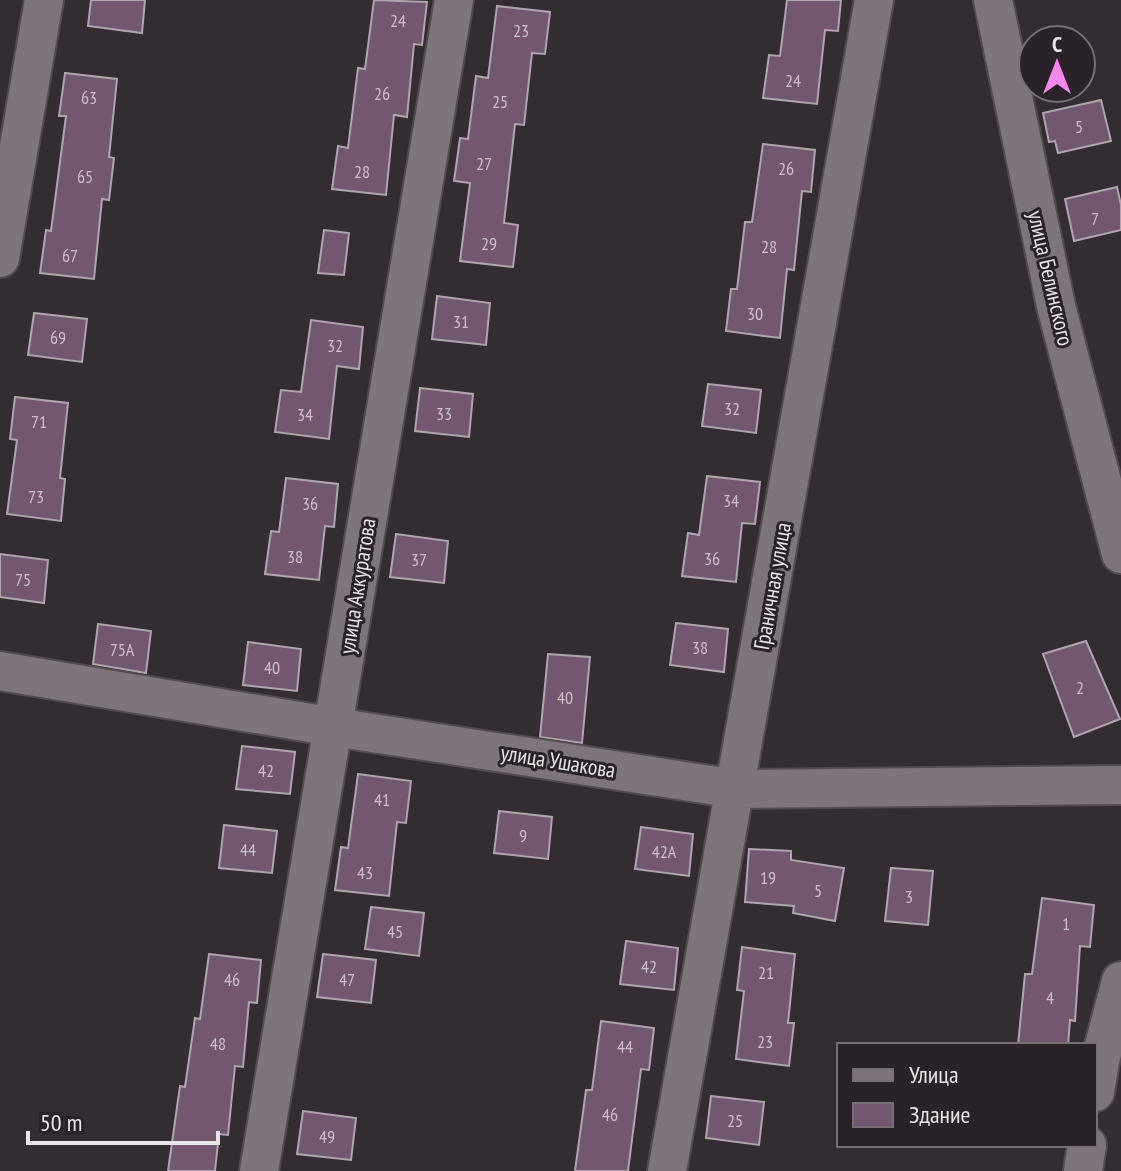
<svg xmlns="http://www.w3.org/2000/svg" width="1121" height="1171" font-family="'PT Sans Narrow',sans-serif">
  <rect width="100%" height="100%" fill="#332c32"/>
  <path fill="#735770" stroke="#aea5ad" stroke-width="2" d="M91 0H145L142 33 88 26Z
    M374 0 427 2 422 45 414 44 407 117 394 115 386 195 332 189 338 146 348 148 358 68 365 69Z
    M787 0H841L838 31 825 30 817 104 763 98 769 55 780 56Z
    M497 6 550 12 545 54 532 53 524 125 515 124 504 223 518 225 513 267 460 261 470 183 454 181 460 138 468 139 476 76 488 78Z
    M65 73 117 79 109 157 114 158 109 200 102 199 94 279 40 273 46 230 51 231 66 116H59Z
    M1101 100 1111 141 1058 153 1055 141 1049 142 1043 113Z
    M763 144 815 150 811 192 802 191 794 270 787 269 780 338 726 331 731 289H737L745 222H752Z
    M1117 187 1121 205V230L1074 241 1065 199Z
    M324 230 349 233 344 275 318 273Z
    M437 296 490 303 486 345 432 339Z
    M34 313 87 319 82 362 28 355Z
    M311 320 363 327 359 369 337 366 329 439 275 432 281 390 301 392Z
    M708 384 761 390 756 433 702 426Z
    M420 388 473 394 469 437 415 431Z
    M15 397 68 403 60 478 65 479 61 521 7 514 17 440 10 439Z
    M707 476 760 482 755 524 742 523 736 582 682 576 688 533 699 535Z
    M286 478 338 484 334 527 325 526 319 580 265 574 271 531 279 532Z
    M396 534 448 541 444 583 390 577Z
    M0 554 48 560 44 603 0 597Z
    M676 623 728 629 724 672 670 665Z
    M98 624 151 631 146 673 93 664Z
    M1086 641 1120 719 1074 737 1043 654Z
    M248 642 301 649 297 691 243 685Z
    M548 654 590 657 582 743 540 737Z
    M242 746 295 752 290 794 236 789Z
    M358 774 411 781 406 823 397 822 389 896 335 890 341 847 348 848Z
    M499 811 552 817 548 859 494 853Z
    M224 825 277 831 272 873 219 868Z
    M641 827 693 834 689 876 635 869Z
    M749 849 791 851V860L844 868 835 921 793 913 794 906 745 902Z
    M891 868 933 871 928 925 885 921Z
    M1042 898 1094 905 1090 947 1080 946 1075 1021 1070 1020 1068 1045H1018L1025 974H1032Z
    M371 907 424 913 419 956 365 949Z
    M626 941 678 948 674 990 620 984Z
    M742 947 795 954 788 1023H794L789 1066 736 1059 744 991 737 990Z
    M209 954 261 960 257 1003 249 1002 243 1067 235 1066 228 1135 219 1134 215 1171H168L180 1086 185 1087 195 1018 200 1019Z
    M323 954 376 960 371 1003 317 997Z
    M601 1021 654 1028 649 1070 641 1069 628 1171H575L586 1090H592Z
    M711 1096 764 1102 759 1145 706 1138Z
    M303 1111 356 1118 351 1160 297 1154Z"/>
  <g fill="none" stroke-linecap="round" stroke-linejoin="round">
    <defs>
      <path id="minor" d="M993 0 1056 306 1121 554
        M0 258 44 0
        M0 671 334 727 736 789 1121 785
        M1095 1092 1100 1061 1121 981
        M259 1171 454 0
        M667 1171 874 0
        M1083 1171 1087 1145"/>
    </defs>
    <use href="#minor" stroke="#514a50" stroke-width="42"/>
    <use href="#minor" stroke="#7d747c" stroke-width="38"/>
  </g>
  <g text-anchor="middle" dominant-baseline="central" stroke-width="6" stroke-linejoin="round" paint-order="stroke">
    <g font-size="18" fill="#ccc1ca">
      <text x="398" y="20">24</text>
      <text x="521" y="30">23</text>
      <text x="793" y="80">24</text>
      <text x="382" y="93">26</text>
      <text x="89" y="97">63</text>
      <text x="500" y="101">25</text>
      <text x="1079" y="126">5</text>
      <text x="484" y="163">27</text>
      <text x="786" y="168">26</text>
      <text x="362" y="171">28</text>
      <text x="85" y="176">65</text>
      <text x="1095" y="218">7</text>
      <text x="489" y="243">29</text>
      <text x="769" y="246">28</text>
      <text x="70" y="255">67</text>
      <text x="755" y="313">30</text>
      <text x="461" y="321">31</text>
      <text x="58" y="337">69</text>
      <text x="335" y="345">32</text>
      <text x="732" y="408">32</text>
      <text x="444" y="413">33</text>
      <text x="305" y="414">34</text>
      <text x="39" y="421">71</text>
      <text x="36" y="496">73</text>
      <text x="731" y="500">34</text>
      <text x="310" y="503">36</text>
      <text x="295" y="556">38</text>
      <text x="712" y="558">36</text>
      <text x="419" y="559">37</text>
      <text x="23" y="579">75</text>
      <text x="700" y="647">38</text>
      <text x="122" y="649">75А</text>
      <text x="272" y="667">40</text>
      <text x="1080" y="687">2</text>
      <text x="565" y="697">40</text>
      <text x="266" y="770">42</text>
      <text x="382" y="799">41</text>
      <text x="523" y="835">9</text>
      <text x="248" y="849">44</text>
      <text x="664" y="851">42А</text>
      <text x="365" y="872">43</text>
      <text x="768" y="877">19</text>
      <text x="818" y="890">5</text>
      <text x="909" y="896">3</text>
      <text x="1066" y="923">1</text>
      <text x="395" y="931">45</text>
      <text x="649" y="966">42</text>
      <text x="766" y="972">21</text>
      <text x="232" y="979">46</text>
      <text x="347" y="979">47</text>
      <text x="1050" y="997">4</text>
      <text x="765" y="1041">23</text>
      <text x="218" y="1043">48</text>
      <text x="625" y="1046">44</text>
      <text x="610" y="1114">46</text>
      <text x="735" y="1120">25</text>
      <text x="327" y="1136">49</text>
    </g>
    <g font-size="22" fill="#e9e4e8" stroke="#292228">
      <text transform="translate(1051 278) rotate(77)">улица Белинского</text>
      <text transform="translate(357 586) rotate(-81)">улица Аккуратова</text>
      <text transform="translate(772 586) rotate(-80)">Граничная улица</text>
      <text transform="translate(558 761) rotate(9)">улица Ушакова</text>
    </g>
  </g>
  <rect x="837" y="1043" width="260" height="104" fill="#292228" stroke="#767075" stroke-width="2"/>
  <rect x="853" y="1069" width="40" height="12" fill="#7d747c" stroke="#767075" stroke-width="2"/>
  <text x="909" y="1083" font-size="24" fill="#e9e4e8">Улица</text>
  <rect x="853" y="1103" width="40" height="24" fill="#735770" stroke="#767075" stroke-width="2"/>
  <text x="909" y="1123" font-size="24" fill="#e9e4e8">Здание</text>
  <g transform="translate(1057 64)"><circle r="38" fill="#292228" stroke="#767075" stroke-width="2"/>
  <path d="M0-6L14 30L0 20L-14 30Z" fill="#f688ed"/>
  <text y="-12" font-size="22" font-weight="bold" text-anchor="middle" fill="#e9e4e8">С</text>
  </g>
  <path d="M28 1131v12h190v-12" fill="none" stroke="#e9e4e8" stroke-width="4"/>
  <text x="40" y="1131" font-size="24" fill="#e9e4e8" stroke="#292228" stroke-width="6" paint-order="stroke">50 m</text>
</svg>
